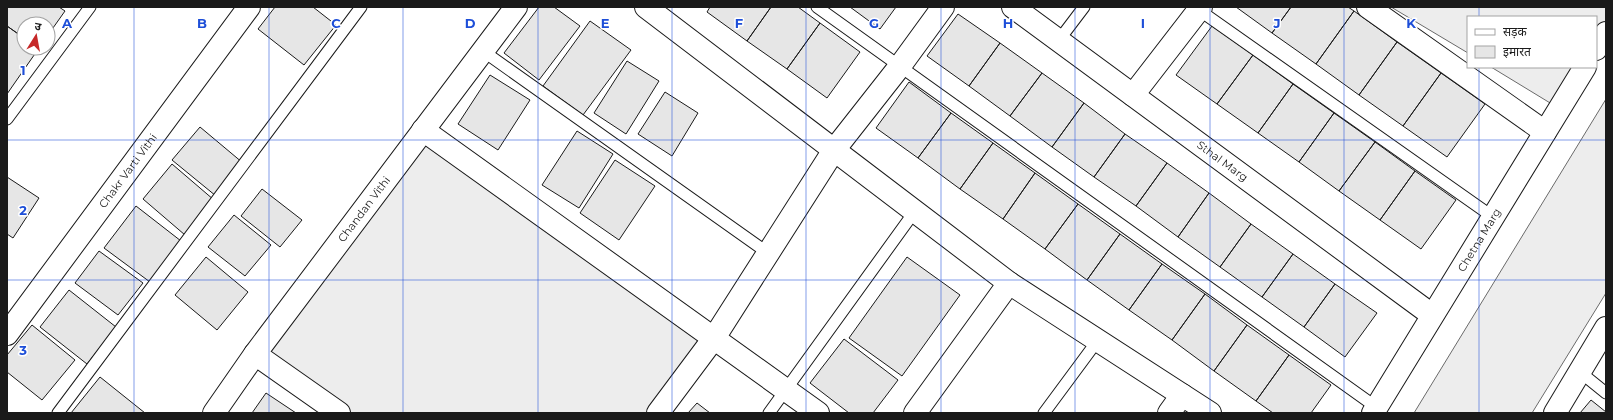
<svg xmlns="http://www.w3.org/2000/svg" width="1613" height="420" font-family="Montserrat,'Noto Sans Devanagari',sans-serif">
  <rect width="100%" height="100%" fill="#fff"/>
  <path fill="#ededed" stroke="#6a6a6a" d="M1391 7H1606V31L1596 48V17H1468V53Z
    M1491 67H1585L1560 109Z
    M1606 99V293L1532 413H1414Z
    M423 130 714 338 658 413H339L255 354Z"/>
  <path fill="#e6e6e6" stroke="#1a1a1a" d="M7 7H59L65 11 48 35V24H24V38L7 26Z
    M275 7H313L336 25 304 65 258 29Z
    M539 7H554L580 26 539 80 504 53Z
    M710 7H771L747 41 707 12Z
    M771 7H798L820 23 787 69 747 41Z
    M850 7H896L880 29Z
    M1236 7H1291L1272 33Z
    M1291 7H1348L1354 11 1316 64 1272 33Z
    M1354 11 1397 42 1359 95 1316 64Z
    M958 14 1000 43 969 86 927 56Z
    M590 21 631 50 583 115 543 86Z
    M820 23 860 52 827 98 787 69Z
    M7 26 24 38V48H39L7 94Z
    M1212 26 1253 55 1217 104 1176 75Z
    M1397 42 1441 73 1403 126 1359 95Z
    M1000 43 1042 73 1010 116 969 86Z
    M1253 55 1293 84 1258 133 1217 104Z
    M627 61 659 81 626 134 594 113Z
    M1042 73 1084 103 1052 147 1010 116Z
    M1441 73 1485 104 1447 157 1403 126Z
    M490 75 530 100 498 150 458 124Z
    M909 82 951 113 918 158 876 128Z
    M1293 84 1334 113 1299 162 1258 133Z
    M665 92 698 113 672 156 638 134Z
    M1084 103 1125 134 1094 177 1052 147Z
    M951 113 993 143 960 189 918 158Z
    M1334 113 1375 142 1339 191 1299 162Z
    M200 127 243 163 216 196 172 160Z
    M577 131 613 154 579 208 542 185Z
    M1125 134 1167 163 1136 206 1094 177Z
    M1375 142 1415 171 1380 220 1339 191Z
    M993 143 1035 173 1003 219 960 189Z
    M615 160 655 186 619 240 580 213Z
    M1167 163 1209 193 1178 237 1136 206Z
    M172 164 214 200 185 235 143 199Z
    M1415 171 1456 200 1421 249 1380 220Z
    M1035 173 1078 204 1045 249 1003 219Z
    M7 177 39 198 13 238 7 234Z
    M262 189 302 220 280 247 241 216Z
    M1209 193 1251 224 1220 267 1178 237Z
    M1078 204 1120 234 1087 280 1045 249Z
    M136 206 181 241 150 282 104 248Z
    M234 215 271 245 245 276 208 247Z
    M1251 224 1293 254 1262 297 1220 267Z
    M1120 234 1162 264 1129 310 1087 280Z
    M99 251 143 283 118 315 75 283Z
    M1293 254 1335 284 1304 327 1262 297Z
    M206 257 248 292 217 330 175 295Z
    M907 257 960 295 902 376 849 338Z
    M1162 264 1205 294 1172 340 1129 310Z
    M1335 284 1377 313 1345 357 1304 327Z
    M69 290 116 327 87 364 40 327Z
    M1205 294 1247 325 1214 371 1172 340Z
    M32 325 75 360 42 400 7 372V355Z
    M1247 325 1289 355 1256 401 1214 371Z
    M844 339 898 380 873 413H849L810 383Z
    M1289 355 1331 385 1311 413H1273L1256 401Z
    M100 377 145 413H71Z
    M266 393 296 413H252Z
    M1591 400 1606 412V413H1580Z
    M697 403 710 413H688Z"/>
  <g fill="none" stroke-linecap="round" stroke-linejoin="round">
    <defs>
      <path id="lane" d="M817 7 1376 407
        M1199 10 1493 217
        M1059 40 1084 7
        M483 51 768 253
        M7 119 90 7
        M1580 372 1606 393
        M58 413 361 7
        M769 413 915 211
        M1044 413 1098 340"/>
      <g id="street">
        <path d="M646 7 1009 283 1210 413"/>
        <path id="s1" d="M1013 7 1432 315"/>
        <path d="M1368 7 1545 132"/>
        <path d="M1596 49 1606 33"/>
        <path d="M1133 95 1201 7"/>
        <path d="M423 130 818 413"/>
        <path id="s2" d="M7 334 249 7"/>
        <path d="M255 354 339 413"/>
        <path id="s3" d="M214 413 255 354 516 7"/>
        <path d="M658 413 714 338 834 150 900 66 943 7"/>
        <path d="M915 413 1009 283"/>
        <path d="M1169 413 1182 395"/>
        <path id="s4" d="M1373 413 1585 67"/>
        <path d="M1555 413 1606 328"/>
      </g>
    </defs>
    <use href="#lane" stroke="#1a1a1a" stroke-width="13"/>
    <use href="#street" stroke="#1a1a1a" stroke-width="24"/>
    <use href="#lane" stroke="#fff" stroke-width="11"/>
    <use href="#street" stroke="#fff" stroke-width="22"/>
  </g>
  <path fill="none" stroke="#1d4ed8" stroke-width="1" stroke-opacity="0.55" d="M134 7V413M269 7V413M403 7V413M538 7V413M672 7V413M806 7V413M941 7V413M1075 7V413M1210 7V413M1344 7V413M1479 7V17M1479 67V413M7 140H1606M7 280H1606"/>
  <g text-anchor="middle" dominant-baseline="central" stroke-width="3" stroke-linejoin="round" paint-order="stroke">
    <g font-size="11" fill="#1a1a1a" stroke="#fff">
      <text stroke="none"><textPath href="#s1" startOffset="260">Sthal Marg</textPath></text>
      <text stroke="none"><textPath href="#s2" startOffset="203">Chakr Varti Vithi</textPath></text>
      <text stroke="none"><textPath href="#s3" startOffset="253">Chandan Vithi</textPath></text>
      <text stroke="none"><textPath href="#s4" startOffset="203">Chetna Marg</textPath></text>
    </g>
  </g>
  <g font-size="13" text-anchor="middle" font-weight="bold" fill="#1d4ed8" stroke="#fff" stroke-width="3" stroke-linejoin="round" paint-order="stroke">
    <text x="67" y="28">A</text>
    <text x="202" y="28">B</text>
    <text x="336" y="28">C</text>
    <text x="470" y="28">D</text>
    <text x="605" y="28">E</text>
    <text x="739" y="28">F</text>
    <text x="874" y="28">G</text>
    <text x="1008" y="28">H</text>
    <text x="1143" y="28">I</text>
    <text x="1277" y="28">J</text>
    <text x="1411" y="28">K</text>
    <text x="23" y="75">1</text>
    <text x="23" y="215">2</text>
    <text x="23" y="355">3</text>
  </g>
  <rect width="1613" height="420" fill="none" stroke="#1a1a1a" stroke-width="16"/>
  <rect x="1467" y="16" width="130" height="52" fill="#ffffff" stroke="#a3a3a3"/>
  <rect x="1475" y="29" width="20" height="6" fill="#ffffff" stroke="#a3a3a3"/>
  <text x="1503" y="36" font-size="12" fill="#1a1a1a">सड़क</text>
  <rect x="1475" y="46" width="20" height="12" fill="#e6e6e6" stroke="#a3a3a3"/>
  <text x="1503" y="56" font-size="12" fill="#1a1a1a">इमारत</text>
  <g transform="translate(36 36) rotate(11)"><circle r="19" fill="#ffffff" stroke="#a3a3a3"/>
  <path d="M0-3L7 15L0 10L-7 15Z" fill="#c62828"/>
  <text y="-6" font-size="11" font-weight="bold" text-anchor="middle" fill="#1a1a1a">उ</text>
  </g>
</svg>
